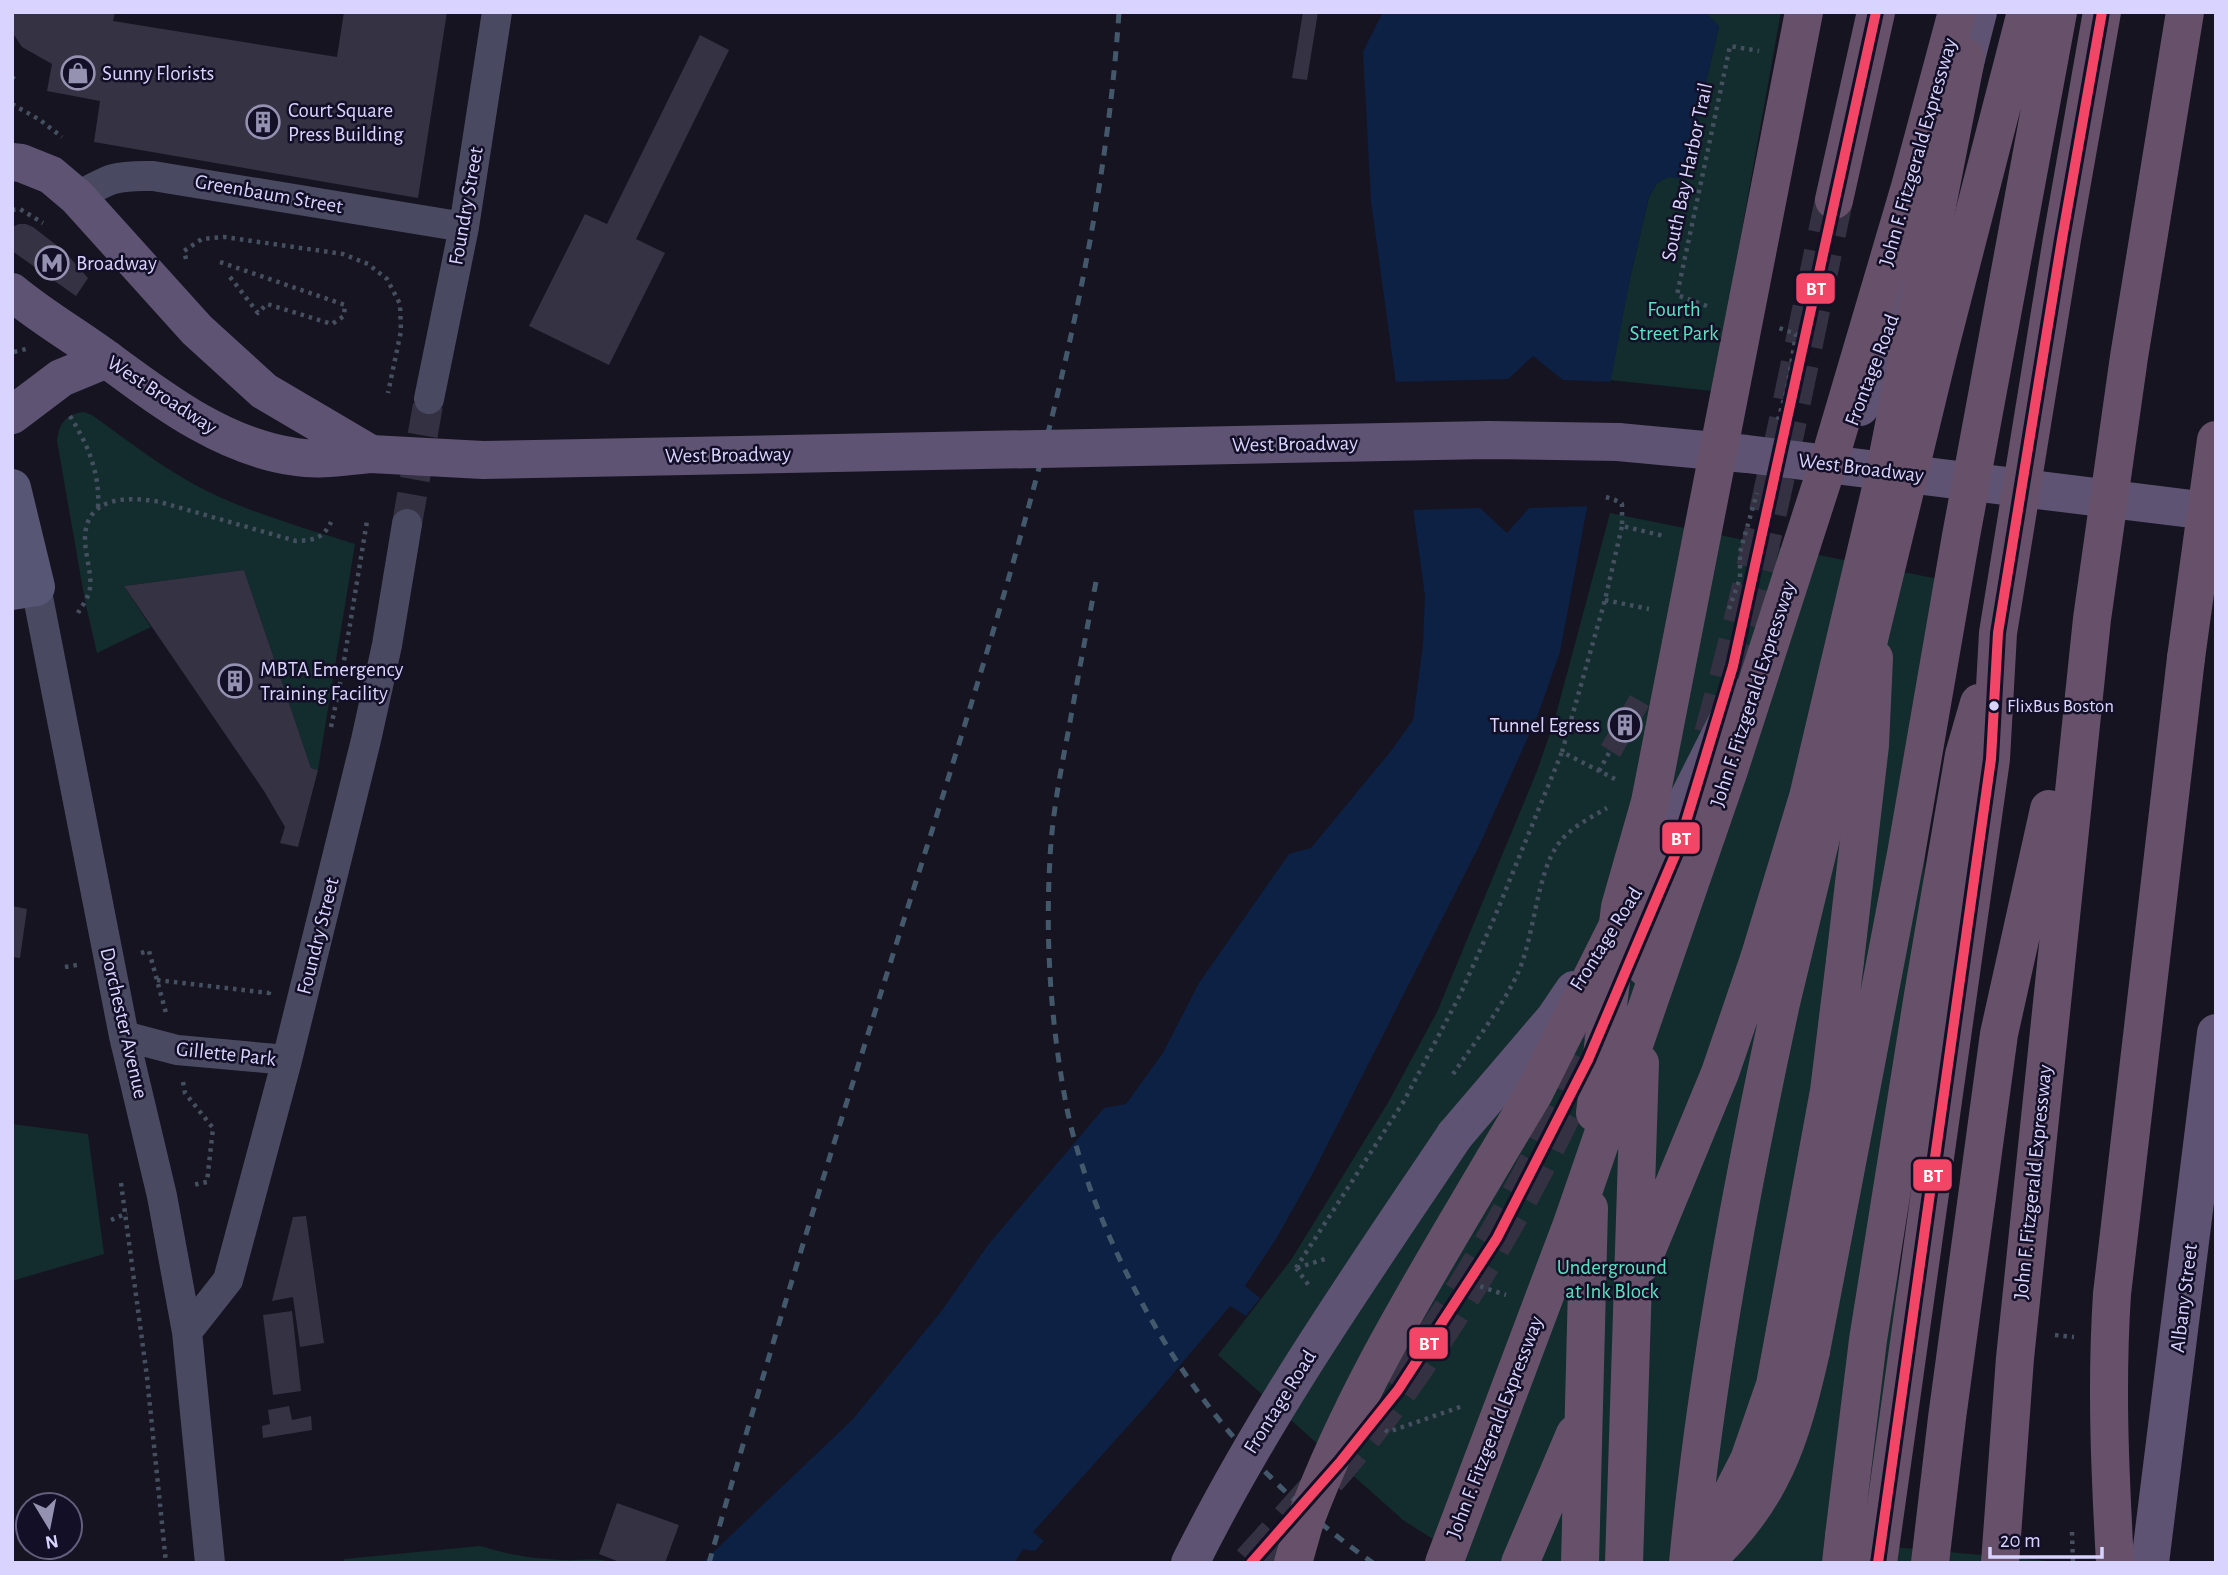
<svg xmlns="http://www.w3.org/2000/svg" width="2228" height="1575" font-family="'Alegreya Sans',sans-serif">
  <rect width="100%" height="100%" fill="#161421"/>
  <path fill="#132c2d" d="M1705 12H1781L1713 391 1610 380 1630 278 1649 197 1657 183 1668 177 1684 178 1719 26Z
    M84 412 92 415C131 443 169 473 213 494 258 515 307 529 355 544L318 770 311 768 244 570 124 586 151 627 97 653 85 601 57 441C59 423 66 414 84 412Z
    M1610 513 1943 580 1881 1546 2070 1563H1470L1403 1520 1218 1355 1291 1260 1389 1101 1437 1012 1537 771 1554 722Z
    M12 1124 88 1134 104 1254 12 1281Z
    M480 1546C511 1555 531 1559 563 1560 581 1561 596 1556 613 1563H344V1559Z"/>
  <path fill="#0d2144" d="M1383 12H1705L1719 26 1684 179 1668 177 1657 183 1649 197 1630 278 1560 652 1537 717 1480 844 1314 1171 1276 1239 1245 1286 1260 1298 1246 1316 1230 1306 1145 1407 1033 1532 1044 1541 1035 1551 1023 1549 1014 1563H702L853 1419 940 1313 988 1245 1104 1108 1126 1104 1163 1053 1199 983 1289 854 1311 848 1391 751 1413 720 1423 645 1425 596 1371 201 1363 52Z"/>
  <path fill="#161421" d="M1533 356 1563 380 1614 382 1591 506 1529 508 1507 533 1480 508 1409 510 1391 382 1508 379Z"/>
  <path fill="#343243" d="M12 12H115L113 21 337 57 344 12H447L418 198 94 142 100 101 47 91 52 64 22 47 12 32Z
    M1303 12H1318L1307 80 1292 78Z
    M700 35 729 50 636 239 665 253 609 365 529 326 585 214 607 224Z
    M19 224H26L33 227 64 251 88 278 76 296 12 251V227Z
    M244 570 311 768 318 770 298 847 280 843 285 827 264 791 124 586Z
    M1630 695 1649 706 1620 757 1601 745Z
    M12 906 27 909 20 958 12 957Z
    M306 1216 324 1343 300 1347 293 1297 272 1301 293 1217Z
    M292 1311 301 1391 273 1395 263 1315Z
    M289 1406 292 1420 311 1416 312 1430 263 1438 262 1426 270 1424 268 1410Z
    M617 1503 679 1525 665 1563H622L599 1554Z"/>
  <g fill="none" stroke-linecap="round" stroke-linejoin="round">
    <path stroke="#333142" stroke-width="30" stroke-dasharray="30 15" stroke-linecap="butt" d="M407 524 429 399"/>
    <path stroke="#333142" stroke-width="38" stroke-dasharray="38 19" stroke-linecap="butt" d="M1713 734C1762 558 1796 379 1834 200
      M1251 1563C1302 1507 1354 1450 1399 1389 1479 1277 1547 1155 1601 1029"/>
    <path stroke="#44505f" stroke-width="4.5" stroke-dasharray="3.5 5" stroke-linecap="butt" d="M12 79 14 76
      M12 104 40 120 62 137
      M12 210 20 209 43 223
      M186 259 184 251 202 239 224 237 343 254 368 264 387 279 400 304 401 331 388 393
      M220 262 345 305 344 316 332 324 267 304 258 313 230 277
      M1707 306 1677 295 1730 46 1759 51
      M14 352 26 349
      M70 416C88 445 100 473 98 507
      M1778 420 1787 389 1796 334 1779 328
      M1606 497 1615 500 1622 504V526L1664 536
      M1605 600 1649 609
      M1729 609 1740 578V552L1757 493
      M78 613C82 606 89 597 90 588 92 573 85 555 85 539 85 496 128 496 160 502L296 541C314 540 323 539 331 522
      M331 727 341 679 367 521
      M1599 771 1610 751
      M1615 779 1562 752 1605 600 1622 526
      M141 953 149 951 166 1013
      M65 967 77 965
      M157 980 269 993V991
      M1453 1074C1475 1042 1500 1010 1517 975 1535 937 1536 873 1559 843 1571 827 1590 818 1607 808
      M183 1082 185 1093 213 1128 207 1182 193 1185
      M121 1183 147 1377 166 1563
      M111 1220 127 1213
      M1296 1268 1404 1101 1460 995 1493 921 1562 752
      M1296 1268 1310 1287
      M1297 1268 1325 1259
      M1464 1281 1506 1295
      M2055 1335 2074 1337
      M1385 1430 1388 1432 1463 1406
      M2072 1532 2073 1563"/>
    <path stroke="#4a4962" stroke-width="30" d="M77 197C110 178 116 175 153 176L464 227
      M429 399 464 227 497 12
      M36 587 124 1036 162 1196 187 1332 210 1563
      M124 1036 177 1050 287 1060
      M187 1332 228 1280 287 1060 366 740 387 645 407 524"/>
    <path stroke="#575674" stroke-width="38" d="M12 488 36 587 12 591"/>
    <path stroke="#5e5373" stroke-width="38" d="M1958 90 1978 12
      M12 162 21 163 51 175 77 197 197 330 264 391 371 454
      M12 292C42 317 77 337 108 360 165 402 224 447 296 457 321 461 346 456 371 454
      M1860 407 1875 373 1915 249
      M12 415 61 378 107 359
      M1618 442 1747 454 2216 512
      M1644 880 1672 831 1739 698
      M1455 1135 1555 1018 1574 990
      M2150 1563 2216 1033"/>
    <path stroke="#67516a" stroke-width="38" d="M1834 200 1876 12
      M1759 959 1808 797 1885 471 1966 58
      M1845 961 1870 745 1874 658
      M1494 1160 1534 1093 1616 929
      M1293 1563 1304 1524
      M1703 1563C1773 1500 1791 1439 1811 1351
      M1841 1563 1844 1536
      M2115 1563C2110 1471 2106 1386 2112 1294L2186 658"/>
    <path stroke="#43596b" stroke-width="5" stroke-dasharray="10 9" stroke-linecap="butt" d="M1096 582C1086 633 1077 683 1068 733 1060 774 1052 817 1050 858 1045 942 1051 1027 1067 1109 1077 1157 1095 1205 1115 1249 1175 1379 1255 1480 1373 1563
      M709 1563C778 1319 854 1078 930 837 1014 567 1100 295 1119 12"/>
    <path stroke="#5e5373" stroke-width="38" d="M371 454 483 460 1488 440 1618 442
      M1190 1563C1265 1412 1362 1274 1455 1135"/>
    <path stroke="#67516a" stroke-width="38" d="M2186 658 2216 440
      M1646 968 1651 906V843
      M1595 1113 1620 907 1650 802 1804 12
      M1641 1264 1720 1073 1759 959
      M1811 1351 1906 854 1961 536 2058 12
      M1304 1524C1352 1394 1424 1279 1494 1160
      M1844 1536 1868 1340 1923 995 1964 755 1979 703
      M1691 1555 1731 1495 1749 1460 1775 1385 1829 1091 1845 961
      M1444 1563 1572 1224 1729 770 1833 448 1910 187 1957 12
      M1520 1563 1575 1434
      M1580 1563 1589 1208
      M1624 1563 1640 1063
      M1688 1563C1706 1375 1741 1188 1781 1003L1938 354 2026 12
      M1878 1563 1991 759 1998 633 2062 239 2102 12
      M1930 1563 1947 1418 1999 1034 2049 809
      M2000 1563 2015 1358 2092 619 2129 357 2185 12"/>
    <defs>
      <path id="bus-1" d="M1251 1563 1341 1461 1398 1390 1497 1238 1588 1060 1678 848 1733 666 1876 12
        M1878 1563 1991 759 1998 633 2062 239 2102 12"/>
    </defs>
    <use href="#bus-1" stroke="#130f26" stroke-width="16"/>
    <use href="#bus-1" stroke="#f34667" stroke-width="10"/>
  </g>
  <defs>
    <symbol id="shop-ring" viewBox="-11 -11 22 22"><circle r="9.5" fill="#130f26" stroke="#9591b1" stroke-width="1.5"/><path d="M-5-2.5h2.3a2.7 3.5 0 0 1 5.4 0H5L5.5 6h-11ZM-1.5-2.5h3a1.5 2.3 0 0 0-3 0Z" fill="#9591b1"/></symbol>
    <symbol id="building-ring" viewBox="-11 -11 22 22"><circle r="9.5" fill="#130f26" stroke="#9591b1" stroke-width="1.5"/><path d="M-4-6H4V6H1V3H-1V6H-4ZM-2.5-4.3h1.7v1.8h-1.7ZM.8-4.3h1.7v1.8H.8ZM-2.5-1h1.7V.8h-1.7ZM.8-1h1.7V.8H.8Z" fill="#9591b1"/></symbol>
    <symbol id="metro-ring" viewBox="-11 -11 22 22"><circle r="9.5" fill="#130f26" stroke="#9591b1" stroke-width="1.5"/><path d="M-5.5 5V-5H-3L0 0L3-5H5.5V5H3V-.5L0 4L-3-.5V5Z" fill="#9591b1"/></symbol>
  </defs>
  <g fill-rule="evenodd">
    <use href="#shop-ring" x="59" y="54" width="38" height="38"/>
    <use href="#building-ring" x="244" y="103" width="38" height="38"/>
    <use href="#metro-ring" x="33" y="244" width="38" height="38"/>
    <use href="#building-ring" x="216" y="662" width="38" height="38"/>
    <use href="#building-ring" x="1606" y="706" width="38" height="38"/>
  </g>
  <circle fill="#d9d4ff" stroke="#130f26" stroke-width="2.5" cx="1994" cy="706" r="6"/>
  <g text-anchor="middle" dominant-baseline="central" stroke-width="5" stroke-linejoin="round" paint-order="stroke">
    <g font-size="19" fill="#d9d4ff" stroke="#130f26" text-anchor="start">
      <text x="2007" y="706">FlixBus Boston</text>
    </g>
    <g font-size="21" fill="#d9d4ff" stroke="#130f26" text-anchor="start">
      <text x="102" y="73">Sunny Florists</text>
      <text x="288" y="110">Court Square<tspan x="288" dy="24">Press Building</tspan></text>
      <text x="76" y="263">Broadway</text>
      <text x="260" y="669">MBTA Emergency<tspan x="260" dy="24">Training Facility</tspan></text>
      <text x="1600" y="725" text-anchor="end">Tunnel Egress</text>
    </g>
    <g font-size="21" fill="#d9d4ff" stroke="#130f26">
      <text transform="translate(1918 152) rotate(-74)">John F. Fitzgerald Expressway</text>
      <text transform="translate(1687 172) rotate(-78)">South Bay Harbor Trail</text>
      <text transform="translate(269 194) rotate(10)">Greenbaum Street</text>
      <text transform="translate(466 206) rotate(-80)">Foundry Street</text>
      <text transform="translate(1872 370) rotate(-69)">Frontage Road</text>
      <text transform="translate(162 395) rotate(33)">West Broadway</text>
      <text transform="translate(1295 444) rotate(-1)">West Broadway</text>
      <text transform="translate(728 455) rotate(-1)">West Broadway</text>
      <text transform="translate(1861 468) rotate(7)">West Broadway</text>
      <text transform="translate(1753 694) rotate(-72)">John F. Fitzgerald Expressway</text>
      <text transform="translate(318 936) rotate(-76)">Foundry Street</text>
      <text transform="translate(1606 939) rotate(-58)">Frontage Road</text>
      <text transform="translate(124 1023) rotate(77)">Dorchester Avenue</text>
      <text transform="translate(226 1054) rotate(6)">Gillette Park</text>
      <text transform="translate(2033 1182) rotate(-84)">John F. Fitzgerald Expressway</text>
      <text transform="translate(2184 1298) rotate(-83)">Albany Street</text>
      <text transform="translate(1280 1402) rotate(-58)">Frontage Road</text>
      <text transform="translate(1495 1427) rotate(-69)">John F. Fitzgerald Expressway</text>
    </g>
    <g font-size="21" fill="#5fe0c0" stroke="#130f26">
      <text x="1674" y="309">Fourth<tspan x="1674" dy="24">Street Park</tspan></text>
      <text x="1612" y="1267">Underground<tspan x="1612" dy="24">at Ink Block</tspan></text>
    </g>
  </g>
  <g stroke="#130f26" stroke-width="2.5">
    <rect x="1795" y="272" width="41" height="33" rx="7" fill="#f34667"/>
    <rect x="1661" y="821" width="40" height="34" rx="7" fill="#f34667"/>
    <rect x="1912" y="1158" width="41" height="34" rx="7" fill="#f34667"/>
    <rect x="1408" y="1326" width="41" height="34" rx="7" fill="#f34667"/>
  </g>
  <g font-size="19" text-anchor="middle" font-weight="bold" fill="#fff">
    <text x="1816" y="295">BT</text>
    <text x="1681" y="845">BT</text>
    <text x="1933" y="1182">BT</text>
    <text x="1429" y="1350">BT</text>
  </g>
  <rect width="2228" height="1575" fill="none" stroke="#d9d4ff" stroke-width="28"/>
  <g transform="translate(49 1526) rotate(170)"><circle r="33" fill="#130f26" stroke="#625e7d" stroke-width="2"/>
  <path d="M0-5L12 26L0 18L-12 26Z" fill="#9591b1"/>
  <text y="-10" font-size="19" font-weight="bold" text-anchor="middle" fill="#d9d4ff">N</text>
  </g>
  <path d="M1990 1547v10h112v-10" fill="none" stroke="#d9d4ff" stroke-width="3.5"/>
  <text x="2000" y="1547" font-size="21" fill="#d9d4ff" stroke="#130f26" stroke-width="5" paint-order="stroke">20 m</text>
</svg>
